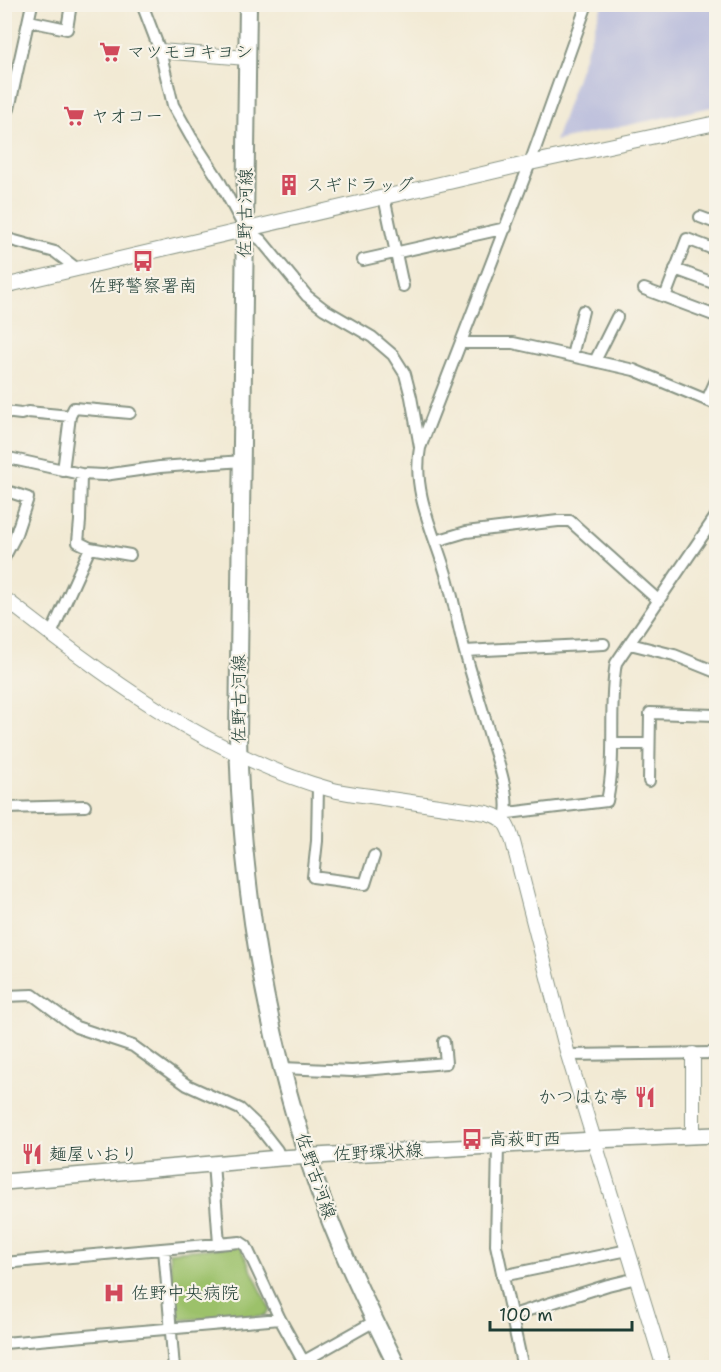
<svg xmlns="http://www.w3.org/2000/svg" width="721" height="1372" font-family="'Shantell Sans','Klee One',sans-serif">
  <rect width="100%" height="100%" fill="#f7f3e8"/>
  <filter id="ink" filterUnits="userSpaceOnUse"><feTurbulence type="fractalNoise" baseFrequency=".0167" numOctaves="2"/><feDisplacementMap in="SourceGraphic" scale="12" xChannelSelector="R" yChannelSelector="G"/><feConvolveMatrix kernelMatrix="1 2 1 2 8 2 1 2 1" color-interpolation-filters="sRGB"/></filter>
  <filter id="wash" filterUnits="userSpaceOnUse"><feTurbulence type="fractalNoise" baseFrequency=".008" numOctaves="4" result="noise"/><feDisplacementMap in="SourceGraphic" scale="24" xChannelSelector="R" yChannelSelector="G"/><feGaussianBlur stdDeviation="1.35" result="paint"/><feColorMatrix in="noise" values="0 0 0 0 0 0 0 0 0 0 0 0 0 0 0 0 0 1.4 0 .05"/><feComposite in="paint" operator="in"/></filter>
  <g filter="url(#wash)">
    <rect width="100%" height="100%" fill="#f2ead4"/>
    <path fill="#c0c2dd" d="M602 5H716V106L555 141Z"/>
    <path fill="#9cc16b" stroke="#5e7f50" stroke-width="1.5" d="M240 1246 270 1309 264 1316 175 1320 169 1252Z"/>
  </g>
  <g filter="url(#ink)">
    <g fill="none" stroke-linecap="round" stroke-linejoin="round">
      <defs>
        <path id="minor" d="M142 4 160 51 173 105 191 137 219 180 245 229 261 240 307 296 324 309 372 337 393 355 405 374 411 397 420 447
          M29 21 67 29 71 4
          M4 108 9 109 32 4
          M384 197 403 286
          M700 217 716 223
          M4 238 55 252 76 268
          M363 260 506 228
          M675 269 716 284
          M644 289 716 316
          M665 297 687 239 716 250
          M462 343H513L634 370 716 404
          M572 356 583 311
          M595 361 617 317
          M707 400 716 380
          M4 412 21 414 28 412 70 416
          M4 457 81 474 104 475 160 467 243 461
          M63 471 70 416 74 408 130 413
          M81 474 80 521 78 542 90 548 130 555
          M4 490 28 498 15 537 4 558
          M436 541 466 532 558 521H570L659 601
          M51 634 90 548
          M630 644 674 655 716 672
          M465 651 604 644
          M614 744H649
          M649 781 650 713 716 715
          M318 786 317 841 313 877 365 884 374 856
          M4 808 85 806
          M508 813 607 801C617 755 608 707 616 663L716 516
          M504 820C513 801 496 756 490 736 482 708 473 680 465 652 459 630 455 607 449 585 438 540 411 495 420 448L530 163 587 4
          M4 996 33 995 76 1027 133 1046 187 1085 240 1109 259 1127 277 1150 280 1158
          M568 1055 716 1053
          M282 1068 352 1071 446 1063 444 1042
          M498 1145 496 1245 523 1368
          M213 1163 219 1244
          M164 1249 174 1368
          M4 1263 240 1242 246 1246 280 1319 307 1368
          M502 1276 628 1250
          M513 1315 608 1285 637 1278
          M4 1343 280 1319
          M304 1361 375 1321"/>
        <path id="tertiary" d="M160 51 247 58
          M4 286 530 163 716 123
          M4 598C103 675 206 754 329 789 347 794 366 795 383 798 418 803 453 808 487 813 505 818 508 825 513 842L568 1055 664 1368
          M693 1054V1136"/>
        <path id="secondary" d="M4 1182 280 1158 594 1140 716 1135"/>
        <path id="primary" d="M248 4 238 735C241 899 270 1061 328 1215 348 1267 373 1318 398 1368"/>
      </defs>
      <use href="#minor" stroke="#889484" stroke-width="14"/>
      <use href="#tertiary" stroke="#889484" stroke-width="16"/>
      <use href="#secondary" stroke="#889484" stroke-width="18"/>
      <use href="#primary" stroke="#889484" stroke-width="20"/>
      <use href="#minor" stroke="#fff" stroke-width="10"/>
      <use href="#tertiary" stroke="#fff" stroke-width="14"/>
      <use href="#secondary" stroke="#fff" stroke-width="15"/>
      <use href="#primary" stroke="#fff" stroke-width="16"/>
    </g>
  </g>
  <defs>
    <symbol id="supermarket-bare" viewBox="-9 -9 18 18"><path d="M-6-5.5h2.5l.6 2H6L4.5 2H-2.5L-4.4-4H-6ZM-1.5 3.2a1.3 1.3 0 1 0 .1 0ZM3 3.2a1.3 1.3 0 1 0 .1 0Z" fill="#d1495b" stroke="#f7f3e8" stroke-width="2.5" paint-order="stroke"/></symbol>
    <symbol id="building-bare" viewBox="-9 -9 18 18"><path d="M-4-6H4V6H1V3H-1V6H-4ZM-2.5-4.3h1.7v1.8h-1.7ZM.8-4.3h1.7v1.8H.8ZM-2.5-1h1.7V.8h-1.7ZM.8-1h1.7V.8H.8Z" fill="#d1495b" stroke="#f7f3e8" stroke-width="2.5" paint-order="stroke"/></symbol>
    <symbol id="bus-bare" viewBox="-9 -9 18 18"><path d="M-5-6H5V4H4V6H2V4H-2V6H-4V4H-5ZM-3.5-4V0h7V-4ZM-3.5 1.2v1.5H-2V1.2ZM2 1.2v1.5H3.5V1.2Z" fill="#d1495b" stroke="#f7f3e8" stroke-width="2.5" paint-order="stroke"/></symbol>
    <symbol id="restaurant-bare" viewBox="-9 -9 18 18"><path d="M-5-6h1v4h1v-4h1v4h1v-4h1v5L-1.5 .5V6h-2V.5L-5-1ZM5-6V6H3V1.5H1.5Q1.5-4 5-6Z" fill="#d1495b" stroke="#f7f3e8" stroke-width="2.5" paint-order="stroke"/></symbol>
    <symbol id="hospital-bare" viewBox="-9 -9 18 18"><path d="M-5-5h3v3.5h4V-5h3V5h-3V1.5h-4V5h-3Z" fill="#d1495b" stroke="#f7f3e8" stroke-width="2.5" paint-order="stroke"/></symbol>
  </defs>
  <g fill-rule="evenodd">
    <use href="#supermarket-bare" x="95" y="37" width="30" height="30"/>
    <use href="#supermarket-bare" x="59" y="101" width="30" height="30"/>
    <use href="#building-bare" x="274" y="170" width="30" height="30"/>
    <use href="#bus-bare" x="128" y="246" width="30" height="30"/>
    <use href="#restaurant-bare" x="630" y="1082" width="30" height="30"/>
    <use href="#bus-bare" x="457" y="1124" width="30" height="30"/>
    <use href="#restaurant-bare" x="17" y="1139" width="30" height="30"/>
    <use href="#hospital-bare" x="99" y="1278" width="30" height="30"/>
  </g>
  <g text-anchor="middle" dominant-baseline="central" stroke-width="4.5" stroke-linejoin="round" paint-order="stroke">
    <g font-size="18" fill="#1f3d34" stroke="#f7f3e8" text-anchor="start">
      <text x="127" y="52">マツモヨキヨシ</text>
      <text x="91" y="116">ヤオコー</text>
      <text x="306" y="185">スギドラッグ</text>
      <text x="143" y="286" text-anchor="middle">佐野警察署南</text>
      <text x="628" y="1097" text-anchor="end">かつはな亭</text>
      <text x="489" y="1139">高萩町西</text>
      <text x="49" y="1154">麺屋いおり</text>
      <text x="131" y="1293">佐野中央病院</text>
    </g>
    <g font-size="18" fill="#1f3d34" stroke="#f7f3e8">
      <text transform="translate(245 213) rotate(-89)">佐野古河線</text>
      <text transform="translate(239 699) rotate(-90)">佐野古河線</text>
      <text transform="translate(378 1152) rotate(-3)">佐野環状線</text>
      <text transform="translate(316 1176) rotate(71)">佐野古河線</text>
    </g>
  </g>
  <rect width="721" height="1372" fill="none" stroke="#f7f3e8" stroke-width="24"/>
  <path d="M490 1321v9h142v-9" fill="none" stroke="#1f3d34" stroke-width="3"/>
  <text x="499" y="1321" font-size="18" fill="#1f3d34" stroke="#f7f3e8" stroke-width="4.5" paint-order="stroke">100 m</text>
</svg>
